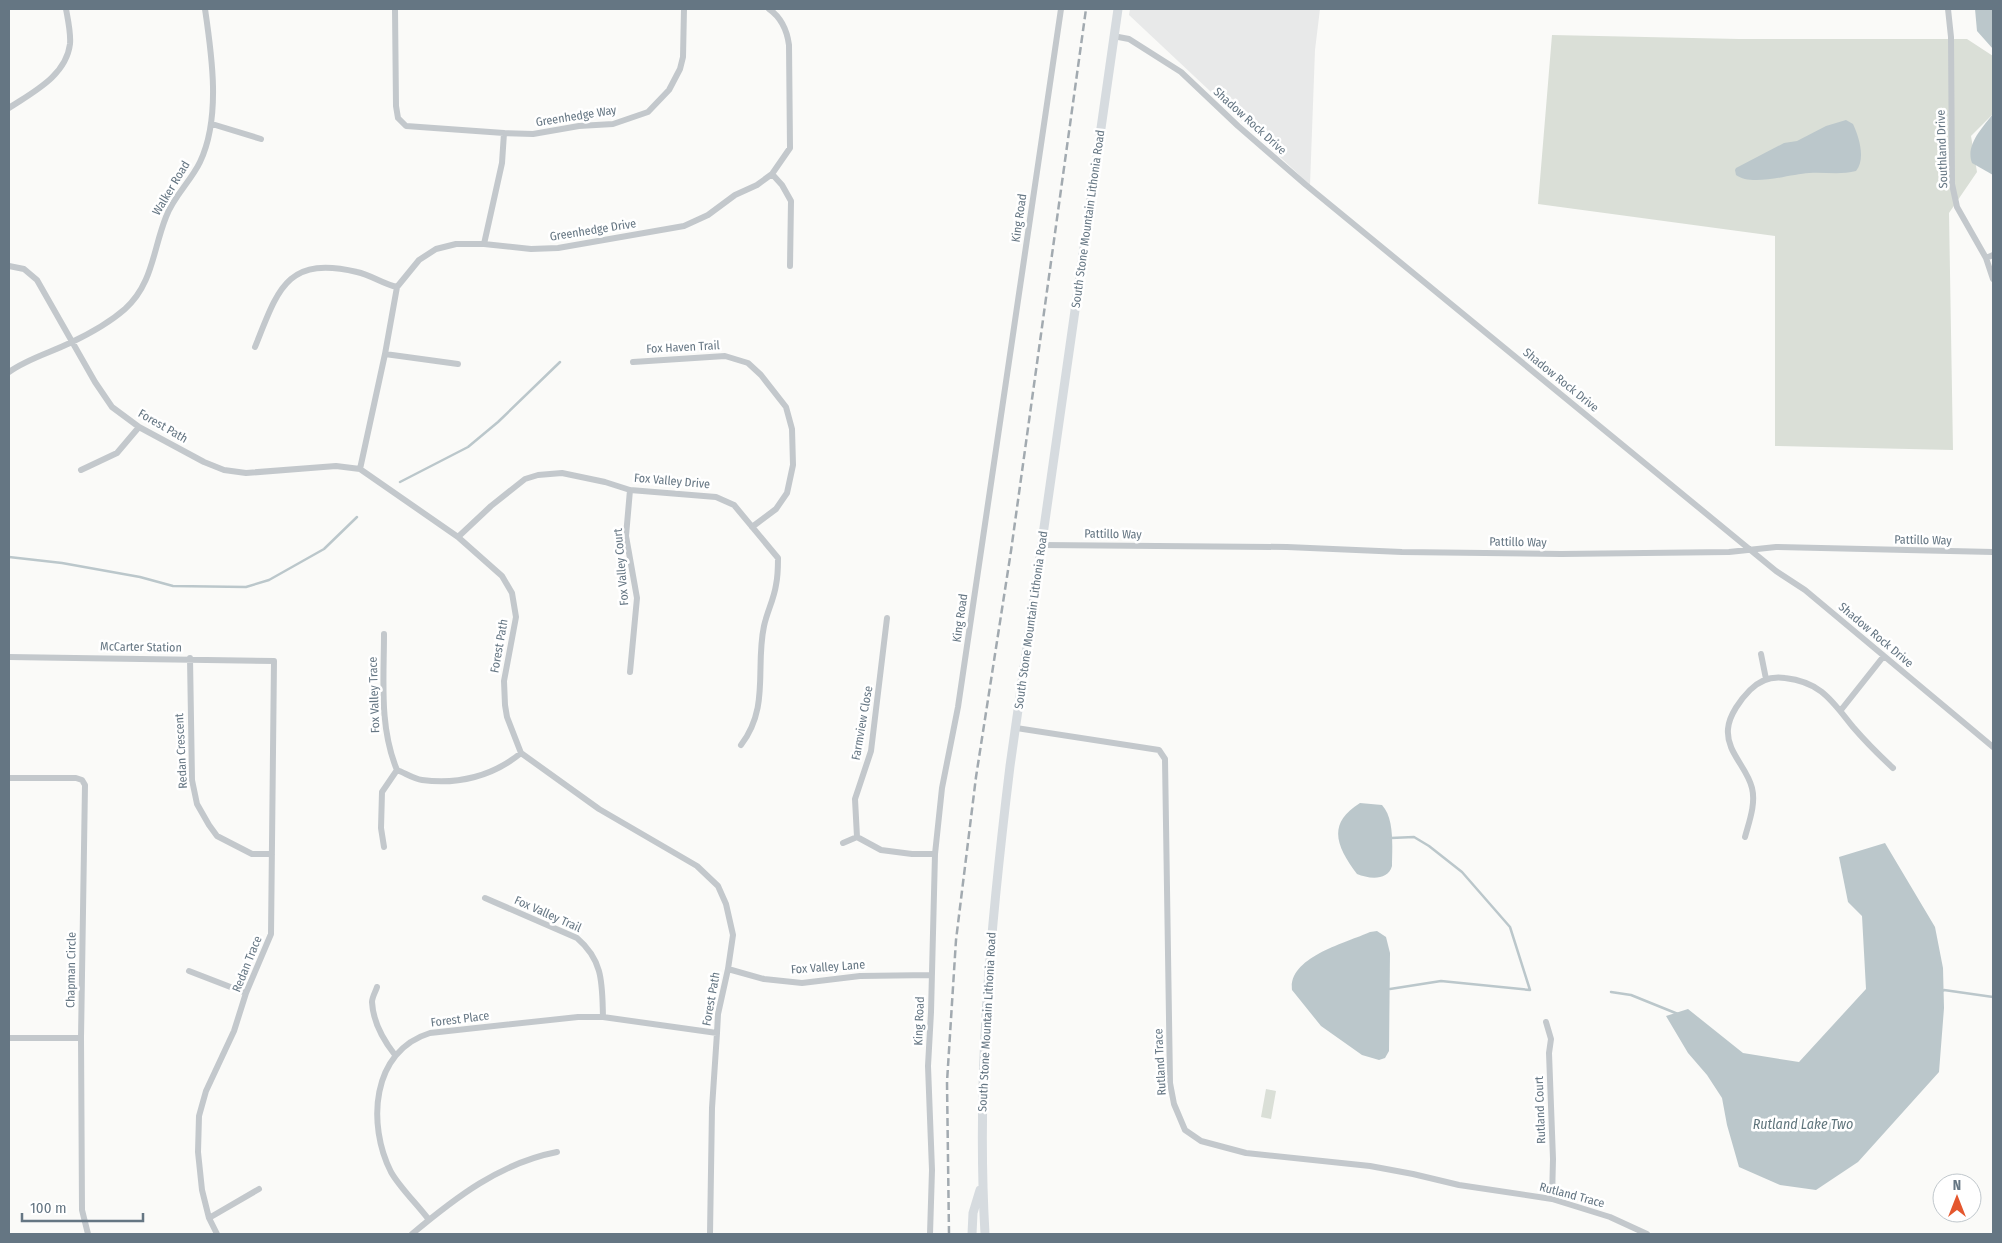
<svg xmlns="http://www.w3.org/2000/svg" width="2002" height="1243" font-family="'Fira Sans Condensed',sans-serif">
  <rect width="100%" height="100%" fill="#fafaf8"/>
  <path fill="#e8e9e9" d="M1130 9H1320L1315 50 1310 185 1129 15Z"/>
  <path fill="#dadfd7" d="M1552 35 1739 39H1967L1993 56V114L1971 136 1977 172 1949 213 1953 450 1775 446V236L1538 204Z
    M1266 1089 1276 1091 1271 1119 1261 1117Z"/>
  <path fill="#bbc7cb" d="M1975 9H1993V49L1977 31Z
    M1993 114V175L1972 163C1965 145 1983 127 1993 114Z
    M1846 120 1853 124C1859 137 1866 159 1856 171 1841 175 1825 172 1809 173 1790 174 1752 187 1736 175L1735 170 1736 168 1784 143 1797 141 1826 126Z
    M1360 803 1382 805C1395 819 1392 848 1392 866 1388 881 1369 879 1357 874 1337 847 1326 824 1360 803Z
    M1885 843 1935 927 1943 968 1944 1008 1939 1072 1858 1162 1816 1190 1780 1185 1739 1167 1727 1125 1722 1098 1707 1075 1688 1053 1666 1016 1688 1009 1743 1053 1799 1062 1866 989 1862 916 1848 902 1839 857Z
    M1377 931 1386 937 1390 953 1389 1051 1385 1058 1379 1060 1362 1055 1321 1026 1292 990C1288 957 1346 943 1370 932Z"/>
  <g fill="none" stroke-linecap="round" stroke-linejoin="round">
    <path stroke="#bbc7cb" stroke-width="2.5" d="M400 482 468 447 498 422 560 362
      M9 557 62 563 140 577 173 586 246 587 269 580 324 549 357 517
      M1390 989 1441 981 1530 990 1510 927 1462 872 1429 846 1414 837 1391 838
      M1611 992 1631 995 1678 1014
      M1941 992 1944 990 1993 997"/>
    <path stroke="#c3c8cc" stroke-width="6" d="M395 9 396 106 398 118 406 126 504 133
      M1948 9 1951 37 1952 184 1957 207 1986 258 1993 279
      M1113 36 1129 39 1181 72 1238 126 1306 185 1776 571 1805 590 1993 747
      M9 108C33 92 66 76 70 44 71 33 68 20 66 9
      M212 124 261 139
      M772 174 782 185 791 201 790 266
      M484 244 502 163 504 133 533 134 579 126 613 124 648 112 669 90 680 69 683 57 684 9
      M1986 258 1993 255
      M9 266 24 269 37 280 95 382 112 407 139 427 204 462 224 470 246 473 336 466 360 469 458 537 502 576 512 593 516 617 504 681 505 705 507 717 521 753 599 809 697 866 718 886 726 904 733 935 728 969 718 1014 717 1033 712 1108 710 1234
      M255 347C278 290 286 255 357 272 371 275 383 284 397 287
      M385 354 458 364
      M633 362 725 356 748 363 761 375 786 407 792 429 793 465 787 493 776 509 752 527
      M9 372C27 359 49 353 70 343 89 334 109 323 125 309 153 284 153 249 166 217 173 197 191 181 200 162 221 118 212 56 205 9
      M360 469 385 354 397 287 419 260 436 249 456 244H484L531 249 558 248 684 226 708 215 735 195 757 185 772 174 790 148 789 45C787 30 782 18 769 9
      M81 470 117 453 139 427
      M458 537 491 506 525 479 538 475 562 473 605 482 630 490 716 497 734 505 778 558C778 567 778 576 776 585 774 599 767 612 764 626 755 668 770 707 741 745
      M1042 545 1287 547 1402 552 1561 554 1729 552 1776 547 1993 552
      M384 634C384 680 379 727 397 770 405 773 414 779 422 780 458 785 493 776 521 753
      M1761 654 1766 679
      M9 657 274 661 271 934 246 993 234 1031 206 1091 199 1116 198 1152 202 1190 209 1218 217 1234
      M190 658 192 780 197 804 209 825 217 836 252 854H272
      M630 672 637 598 626 536 630 490
      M1841 710 1883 657
      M1016 728 1159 750 1165 759 1170 1083 1174 1104 1185 1130 1201 1141 1246 1153 1370 1166 1413 1174 1459 1185 1552 1199 1610 1217 1647 1234
      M9 778H76L82 780 85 785 81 1038 82 1210 88 1234
      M857 837 855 799 871 751 887 618
      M857 837 881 850 912 854H935
      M1745 837C1749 822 1756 804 1752 788 1747 767 1726 752 1728 729 1729 715 1741 699 1750 690 1760 680 1772 676 1785 678 1821 682 1832 701 1853 727 1865 741 1879 755 1893 768
      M843 843 857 837
      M384 847 381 828 382 792 397 770
      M485 898 577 938C604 961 602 985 603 1017
      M728 969 764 979 802 983 860 976 931 975
      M189 971 246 993
      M377 987C376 991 372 997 372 1002 373 1022 384 1041 395 1055
      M1546 1022 1551 1039 1549 1053 1553 1159 1552 1199
      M9 1038H81
      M209 1218 259 1189
      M429 1220C418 1205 400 1188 391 1172 367 1125 371 1051 430 1033L578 1017H603L717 1033
      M412 1234C455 1198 500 1163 557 1152
      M930 1234 932 1170 928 1066 931 1012 935 854 942 788 958 707 1061 9"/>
    <path stroke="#d6dbdf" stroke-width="9" d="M972 1234 973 1213 980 1190
      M985 1234C976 1077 991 922 1010 766L1118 9"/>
    <path stroke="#a2aab0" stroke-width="2.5" stroke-dasharray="8 4" stroke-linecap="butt" d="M949 1234 947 1082 956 940 976 777 1011 551 1086 9"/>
  </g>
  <g text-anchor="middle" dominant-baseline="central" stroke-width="5" stroke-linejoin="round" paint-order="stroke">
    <g font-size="12" fill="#657683" stroke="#fff">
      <text transform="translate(576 116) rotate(-9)">Greenhedge Way</text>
      <text transform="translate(1250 121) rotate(42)">Shadow Rock Drive</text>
      <text transform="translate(1942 149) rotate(-92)">Southland Drive</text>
      <text transform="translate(171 188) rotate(-59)">Walker Road</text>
      <text transform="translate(1019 218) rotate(-82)">King Road</text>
      <text transform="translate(1088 219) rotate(-82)">South Stone Mountain Lithonia Road</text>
      <text transform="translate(593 230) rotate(-9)">Greenhedge Drive</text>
      <text transform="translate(683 347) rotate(-3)">Fox Haven Trail</text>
      <text transform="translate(1561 380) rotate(39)">Shadow Rock Drive</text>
      <text transform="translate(163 426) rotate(30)">Forest Path</text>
      <text transform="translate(672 481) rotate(5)">Fox Valley Drive</text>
      <text transform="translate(1113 534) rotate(1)">Pattillo Way</text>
      <text transform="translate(1923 540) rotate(1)">Pattillo Way</text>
      <text transform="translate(1518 542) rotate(1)">Pattillo Way</text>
      <text transform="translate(621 567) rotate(-95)">Fox Valley Court</text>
      <text transform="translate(960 618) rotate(-82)">King Road</text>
      <text transform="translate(1031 620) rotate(-82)">South Stone Mountain Lithonia Road</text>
      <text transform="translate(1876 635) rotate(40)">Shadow Rock Drive</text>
      <text transform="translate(499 646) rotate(-80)">Forest Path</text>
      <text transform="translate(141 647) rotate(1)">McCarter Station</text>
      <text transform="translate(374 695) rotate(-92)">Fox Valley Trace</text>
      <text transform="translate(862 723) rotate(-80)">Farmview Close</text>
      <text transform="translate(181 751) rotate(-93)">Redan Crescent</text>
      <text transform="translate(548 914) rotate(24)">Fox Valley Trail</text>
      <text transform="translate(247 964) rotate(-68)">Redan Trace</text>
      <text transform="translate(828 967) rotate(-4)">Fox Valley Lane</text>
      <text transform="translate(71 970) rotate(-89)">Chapman Circle</text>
      <text transform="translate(711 999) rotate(-80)">Forest Path</text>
      <text transform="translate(460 1019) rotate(-7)">Forest Place</text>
      <text transform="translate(919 1021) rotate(-88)">King Road</text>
      <text transform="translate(987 1022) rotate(-87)">South Stone Mountain Lithonia Road</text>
      <text transform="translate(1160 1062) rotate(-93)">Rutland Trace</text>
      <text transform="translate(1540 1110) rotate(-92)">Rutland Court</text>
      <text transform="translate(1572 1195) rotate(15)">Rutland Trace</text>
    </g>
    <g font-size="14" font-style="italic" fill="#60757c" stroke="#fff">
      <text x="1803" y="1124">Rutland Lake Two</text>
    </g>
  </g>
  <rect width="2002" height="1243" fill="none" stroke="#657683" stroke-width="20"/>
  <g transform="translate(1957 1198)"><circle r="24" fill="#ffffff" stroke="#c1c8cd"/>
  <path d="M0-4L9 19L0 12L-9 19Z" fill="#e4572e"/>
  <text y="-8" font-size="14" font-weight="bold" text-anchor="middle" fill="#657683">N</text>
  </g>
  <path d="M22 1213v8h121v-8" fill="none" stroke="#657683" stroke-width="2.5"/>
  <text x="30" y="1213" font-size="15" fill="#657683" stroke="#ffffff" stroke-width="4" paint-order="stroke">100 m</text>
</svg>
